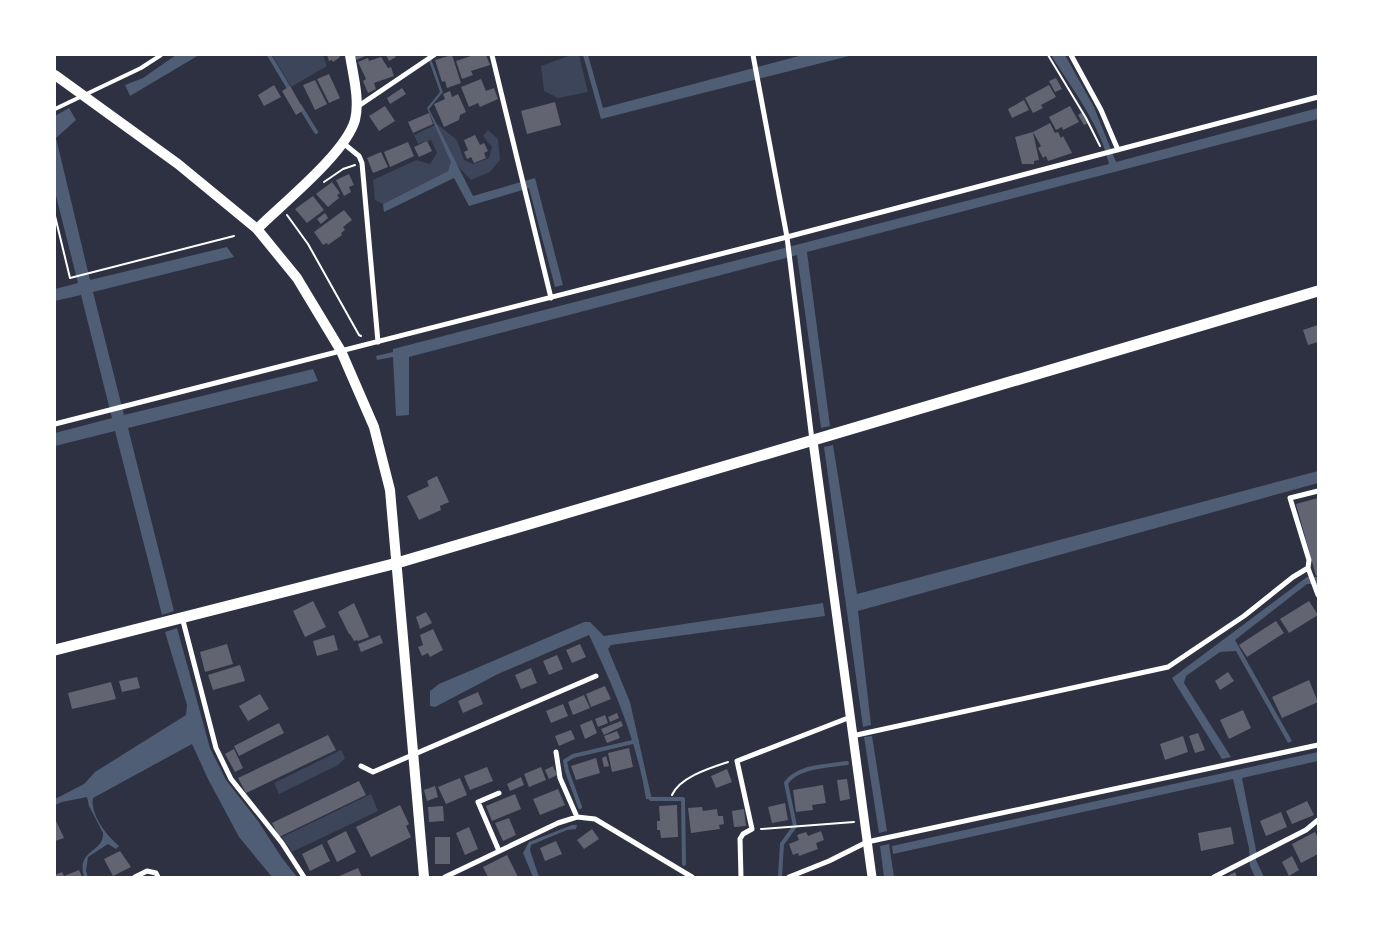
<svg xmlns="http://www.w3.org/2000/svg" width="1373" height="932" font-family="'Noto Serif',serif">
  <rect width="100%" height="100%" fill="#2d3142"/>
  <path fill="#3c4559" d="M272 55H323L327 66 291 87Z
    M571 55H579L588 92 558 98 544 91 541 66Z
    M437 124 457 140 464 160 473 164 489 158 492 147 483 136 488 130 498 139 500 160 490 172 471 180 455 163 448 171 383 204 375 200 373 180 416 160 430 164 437 153 431 140 418 144 414 135Z
    M341 750 345 758 338 765 279 794 274 783Z
    M371 794 378 811 292 852 282 837Z"/>
  <path fill="#4f5d75" d="M176 55H199L130 96 125 85 143 78Z
    M427 55C433 58 439 83 443 92L429 109 473 196 535 178 563 285 555 287 529 188 469 206 454 178 384 212 383 204 448 171 451 162 427 108 440 92Z
    M583 55H588L603 108 803 55H853L601 119Z
    M1051 55H1065L1094 107 1116 162 1318 108V119L807 252 830 426 821 428 797 255 409 357V415L396 416 393 357 377 360 376 356 393 352V349L1109 164C1100 124 1072 89 1051 55Z
    M69 108 76 120 56 138 90 280 227 247 234 257 93 292 124 415 313 369 318 381 128 428 174 611 162 615 115 431 55 446V433L112 418 81 295 55 301V289L78 283 55 192V116Z
    M833 445 857 594 1318 471V483L858 611 871 725 863 727 824 447Z
    M1307 577H1318V584H1307L1235 640 1292 741 1288 743 1236 651 1220 652 1186 676 1184 683 1231 757 1222 759 1172 678Z
    M823 603 825 616 611 645 608 649 630 702 652 800 646 799C637 741 614 688 589 635L498 674 435 707 430 706V691L439 684 584 622H590L604 636Z
    M177 628 210 748 226 780 258 821 282 858 297 877H272L239 837 208 779 192 744 93 798C90 815 107 836 119 846L116 849 108 844 88 857 86 871 88 877H84C76 849 104 853 103 833L89 806 87 797 62 802 55 805V799L84 784 95 772 186 715 187 705 165 632Z
    M872 736 887 831 879 833 864 737Z
    M1318 752V761L1242 778 1256 850V860L1264 877H1255L1250 866 1249 848 1233 779 893 854 892 846Z
    M572 825H577L576 829 567 830 531 845 530 850 539 877H533L523 853 529 842Z
    M889 844 894 877H884L880 846Z"/>
  <g fill="none" stroke-linecap="round" stroke-linejoin="round">
    <path stroke="#4f5d75" stroke-width="4" d="M269 55 290 90
      M300 106 316 132
      M651 799H683L684 864
      M580 807 567 771 565 761 573 756 637 741
      M780 876 782 844 795 826 786 783C798 766 827 766 847 763"/>
  </g>
  <path fill="#626471" d="M327 55H339L340 57 333 62 332 60 329 61Z
    M354 55H368L356 60Z
    M386 55H394L396 57 389 61Z
    M452 55 461 83 447 88 445 81 442 82 435 60Z
    M474 55H486L490 65 471 71 473 75 462 79 456 61Z
    M381 57 388 68 391 67 394 76 374 83 376 89 368 93 363 81 366 79 358 62 368 58 369 61Z
    M329 74 340 98 329 103 317 79Z
    M1056 78 1062 89 1055 92 1049 81Z
    M481 79 486 91 494 88 498 99 480 107 478 103 469 107 461 87Z
    M315 80 327 104 315 110 303 85Z
    M274 85 281 97 264 106 258 95Z
    M1049 85 1056 97 1041 105 1043 108 1033 113 1025 98Z
    M290 86 304 110 296 115 282 91Z
    M402 88 406 94 390 104 387 98Z
    M450 91 452 97 458 94 466 112 460 115 459 120 444 127 434 104 445 99 443 94Z
    M1024 100 1029 110 1012 118 1008 109Z
    M555 102 561 125 527 134 521 111Z
    M385 106 395 121 379 131 369 116Z
    M1070 106 1079 122 1063 130 1062 127 1056 130 1049 117Z
    M1083 112 1089 123 1084 125 1078 115Z
    M429 113 433 124 413 133 408 122Z
    M1050 123 1055 133 1058 132 1061 138 1063 136 1072 153 1048 161 1046 156 1043 158 1038 148 1041 146 1033 132Z
    M1033 132 1039 160 1034 161V164H1022L1015 137Z
    M475 135 480 145 484 143 488 151 484 153 486 158 474 163 471 157 467 159 464 152 468 150 464 140Z
    M427 141 432 151 419 157 414 147Z
    M408 142 414 156 390 167 384 152Z
    M381 152 388 167 373 173 367 158Z
    M349 174 354 185 349 187 351 192 344 196 336 180Z
    M332 182 340 193 337 195 339 198 328 207 316 194Z
    M313 196 324 210 307 223 295 209Z
    M344 210 352 220 343 227 345 230 341 233 342 235 328 245 327 243 323 245 314 232Z
    M325 213 328 218 321 224 317 219Z
    M1318 325V342L1308 345 1303 330Z
    M437 476 449 502 440 506 441 510 419 520 407 496 429 486 427 481Z
    M1318 498V575L1316 576 1296 504Z
    M313 601 326 627 305 637 293 611Z
    M1309 601 1318 615 1289 633 1280 619Z
    M354 603 369 637 358 641 357 640 354 641 350 634H349L338 612Z
    M426 612 432 623 420 629 416 617Z
    M1276 621 1284 633 1247 657 1239 645Z
    M433 629 443 650 430 657 428 653 422 656 418 647 423 645 420 635Z
    M334 635 338 650 317 656 313 641Z
    M380 635 383 643 361 652 358 644Z
    M227 644 233 664 205 672 200 652Z
    M580 644 586 657 572 663 566 650Z
    M557 655 563 669 549 675 543 661Z
    M240 665 245 681 213 690 208 675Z
    M531 668 537 683 521 689 515 675Z
    M1228 672 1234 681 1220 690 1215 681Z
    M137 677 140 688 122 692 119 681Z
    M1309 680 1318 702 1282 718 1272 697Z
    M111 682 116 699 72 709 68 693Z
    M605 686 611 699 591 707 586 694Z
    M478 692 483 704 463 713 458 701Z
    M260 694 269 709 248 721 239 706Z
    M584 695 590 708 573 715 568 702Z
    M563 704 568 716 551 723 546 711Z
    M1243 710 1251 728 1229 739 1220 720Z
    M617 713 619 718 610 722 608 717Z
    M605 715 608 723 598 727 595 719Z
    M592 720 597 733 585 739 580 725Z
    M621 721 623 726 604 735 601 729Z
    M279 723 284 733 239 756 234 746Z
    M571 730 575 739 559 746 555 736Z
    M617 731 620 738 607 743 604 736Z
    M1198 733 1205 750 1195 753 1189 736Z
    M328 735 336 750 246 793 238 778Z
    M1183 736 1188 752 1165 760 1160 744Z
    M629 748 633 767 612 772 608 753Z
    M234 749 243 768 235 772 225 754Z
    M606 756 609 766 604 767 602 758Z
    M596 758 600 773 576 780 571 766Z
    M553 766 557 775 549 779 545 770Z
    M487 767 493 781 470 790 464 776Z
    M541 767 546 780 529 787 524 774Z
    M727 769 732 782 716 788 711 776Z
    M521 777 524 785 510 791 507 784Z
    M460 778 467 795 446 804 438 787Z
    M847 779 850 799 840 801 837 780Z
    M359 781 366 795 279 837 272 823Z
    M823 785 826 803 812 805 813 810 796 812 793 790Z
    M435 786 438 797 427 801 424 790Z
    M558 789 565 805 540 815 533 799Z
    M515 794 521 809 492 821 486 806Z
    M1307 801 1314 815 1292 824 1286 811Z
    M785 803 788 820 772 823 768 807Z
    M400 805 409 824 406 826 411 837 371 857 356 827Z
    M677 805 678 837 661 838 660 830H657V821H660L659 806Z
    M443 806 444 821 429 822 428 807Z
    M702 807 703 811 717 809 718 816H723L724 824 719 825 720 829 691 833 688 808Z
    M744 809 746 826 734 827 732 811Z
    M1281 812 1287 827 1266 836 1260 821Z
    M509 818 516 835 503 841 495 823Z
    M56 821 64 838 55 841V822Z
    M469 827 478 849 465 855 456 833Z
    M1231 827 1234 844 1201 851 1198 833Z
    M592 829 599 839 584 849 577 840Z
    M346 831 356 852 337 862 327 841Z
    M821 831 824 840 816 843 818 849 799 856 798 853 793 855 789 844 799 840 797 835 806 832 808 836Z
    M1315 832 1318 838V854L1301 863 1292 844Z
    M435 837H450V864H435Z
    M556 841 562 854 545 861 540 848Z
    M322 844 330 861 310 871 302 854Z
    M120 851 131 867 113 876 104 859Z
    M507 855 518 877H488L483 867Z
    M1292 856 1299 870 1289 876 1282 862Z
    M358 868 362 877H337Z
    M79 870 82 877H55V875L62 872 64 876Z
    M1235 872 1237 877H1226Z"/>
  <g fill="none" stroke-linecap="round" stroke-linejoin="round">
    <path stroke="#fff" stroke-width="2" d="M1048 55 1086 118 1100 146
      M324 182 343 169 355 165
      M287 215 308 244 359 335 361 336
      M55 216 70 278 234 236
      M672 795C680 777 710 768 728 762
      M761 829 854 822"/>
    <path stroke="#fff" stroke-width="4" d="M55 109 141 68 161 55"/>
    <path stroke="#fff" stroke-width="5" d="M492 55 551 298
      M753 55 787 237 812 440
      M1071 55 1101 110 1118 150
      M357 107 434 55
      M343 143 359 156 362 163 378 342
      M55 424 787 237 1318 97
      M1308 568 1318 595
      M182 617 216 748 231 779 282 843 304 877
      M852 736 1168 667 1244 616 1293 577 1308 568 1309 560 1290 498 1318 491
      M556 752 560 778 577 817
      M361 766 373 772 596 676
      M499 851 478 802 499 793
      M135 877 147 871 156 873 158 877
      M445 877 558 823 577 817 595 819 692 877
      M741 877 740 839 743 834 752 829 737 761 848 718
      M789 877 829 861 867 842 1318 745
      M1214 877 1306 830 1318 820"/>
    <path stroke="#fff" stroke-width="9" d="M813 441 872 877"/>
    <path stroke="#fff" stroke-width="10" d="M55 75 178 164 257 229 297 278 341 351 374 427 390 490 424 877
      M257 229C282 204 346 153 355 120 360 100 353 75 350 55"/>
    <path stroke="#fff" stroke-width="11" d="M55 650 397 563 1318 291"/>
  </g>
  <rect width="1373" height="932" fill="none" stroke="#ffffff" stroke-width="112"/>
</svg>
